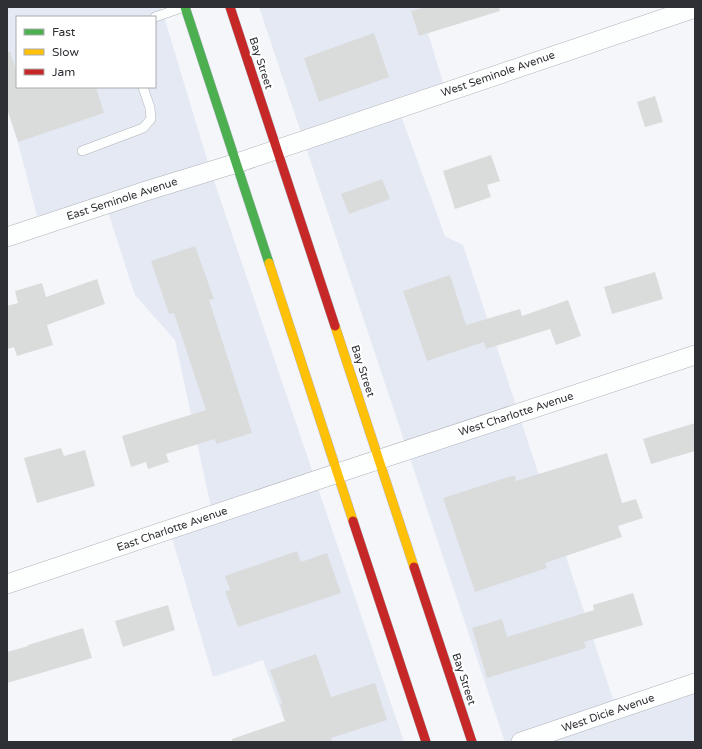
<svg xmlns="http://www.w3.org/2000/svg" width="702" height="749" font-family="'Varela Round',sans-serif">
  <rect width="100%" height="100%" fill="#f4f6fa"/>
  <path fill="#e4e9f4" fill-rule="evenodd" d="M7 7H161L210 169 404 742H292L263 660 213 677 170 531 212 512 175 340 135 295 105 203 37 216 7 100ZM17 17H155V87H17Z
    M259 7H420L444 86 396 102 445 236 463 245 613 699 695 690V742H505Z"/>
  <path fill="#dadcdc" d="M426 7H499L500 11 419 36 411 11Z
    M374 33 389 77 319 102 304 58Z
    M7 52H10L17 72V87H96L104 113 18 142 7 109Z
    M655 96 663 122 645 127 637 102Z
    M491 155 500 181 487 185 491 197 455 209 443 171Z
    M382 179 390 199 349 214 341 194Z
    M195 246 214 299 209 300 252 433 216 444 215 439 166 454 169 462 148 469 146 462 131 467 122 436 206 410 174 313 169 314 151 261Z
    M655 272 663 299 612 314 604 287Z
    M450 275 466 325 520 309 522 316 568 300 581 336 556 345 550 329 486 349 484 342 427 361 403 291Z
    M97 279 105 304 47 325 53 345 17 356 14 347 7 349V306L18 303 15 291 42 283 46 297Z
    M695 423V451L651 464 643 439Z
    M61 448 64 456 85 450 95 486 37 503 24 458Z
    M607 453 622 503 636 499 643 518 618 526 622 537 545 563 547 568 475 592 443 498 515 475 516 481Z
    M297 551 301 562 327 553 341 593 238 627 225 591 230 590 225 576Z
    M633 593 643 625 584 642 586 648 487 678 472 628 502 619 507 637 594 610 593 605Z
    M168 605 175 630 123 647 115 621Z
    M83 628 92 658 7 683V652L28 646V645Z
    M316 654 331 697 375 683 387 720 331 738 332 742H232V739L285 721 280 704 282 703 270 670Z"/>
  <g fill="none" stroke-linecap="round" stroke-linejoin="round">
    <defs>
      <path id="lane" d="M155 17 184 7
        M82 151 143 128 151 119 150 108 143 87"/>
      <path id="street" d="M7 237 146 191 237 163 695 8
        M7 584 338 473 695 355
        M521 742 695 683"/>
      <path id="fast" d="M185 7 269 263"/>
      <path id="slow" d="M269 263 353 521
        M335 326 414 567"/>
      <path id="jam" d="M230 7 335 326
        M353 521 426 742
        M414 567 472 742"/>
    </defs>
    <use href="#lane" stroke="#b0b2b7" stroke-width="10"/>
    <use href="#street" stroke="#b0b2b7" stroke-width="20"/>
    <use href="#fast" stroke="#b5bac6" stroke-width="10"/>
    <use href="#slow" stroke="#b5bac6" stroke-width="10"/>
    <use href="#jam" stroke="#b5bac6" stroke-width="10"/>
    <use href="#lane" stroke="#fdfefe" stroke-width="9"/>
    <use href="#street" stroke="#fdfefe" stroke-width="19"/>
    <use href="#fast" stroke="#4caf50" stroke-width="9"/>
    <use href="#slow" stroke="#ffc107" stroke-width="9"/>
    <use href="#jam" stroke="#c62828" stroke-width="9"/>
  </g>
  <g text-anchor="middle" dominant-baseline="central" stroke-width="4" stroke-linejoin="round" paint-order="stroke">
    <g font-size="11" fill="#2e3035" stroke="#fff">
      <text transform="translate(261 63) rotate(72)">Bay Street</text>
      <text transform="translate(498 74) rotate(-19)">West Seminole Avenue</text>
      <text transform="translate(122 199) rotate(-18)">East Seminole Avenue</text>
      <text transform="translate(363 371) rotate(72)">Bay Street</text>
      <text transform="translate(516 414) rotate(-18)">West Charlotte Avenue</text>
      <text transform="translate(172 529) rotate(-19)">East Charlotte Avenue</text>
      <text transform="translate(464 679) rotate(72)">Bay Street</text>
      <text transform="translate(608 713) rotate(-19)">West Dicie Avenue</text>
    </g>
  </g>
  <rect width="702" height="749" fill="none" stroke="#2e3035" stroke-width="16"/>
  <rect x="16" y="16" width="140" height="72" fill="#ffffff" stroke="#abacae"/>
  <rect x="24" y="29" width="20" height="6" fill="#4caf50" stroke="#abacae"/>
  <text x="52" y="36" font-size="12" fill="#2e3035">Fast</text>
  <rect x="24" y="49" width="20" height="6" fill="#ffc107" stroke="#abacae"/>
  <text x="52" y="56" font-size="12" fill="#2e3035">Slow</text>
  <rect x="24" y="69" width="20" height="6" fill="#c62828" stroke="#abacae"/>
  <text x="52" y="76" font-size="12" fill="#2e3035">Jam</text>
</svg>
